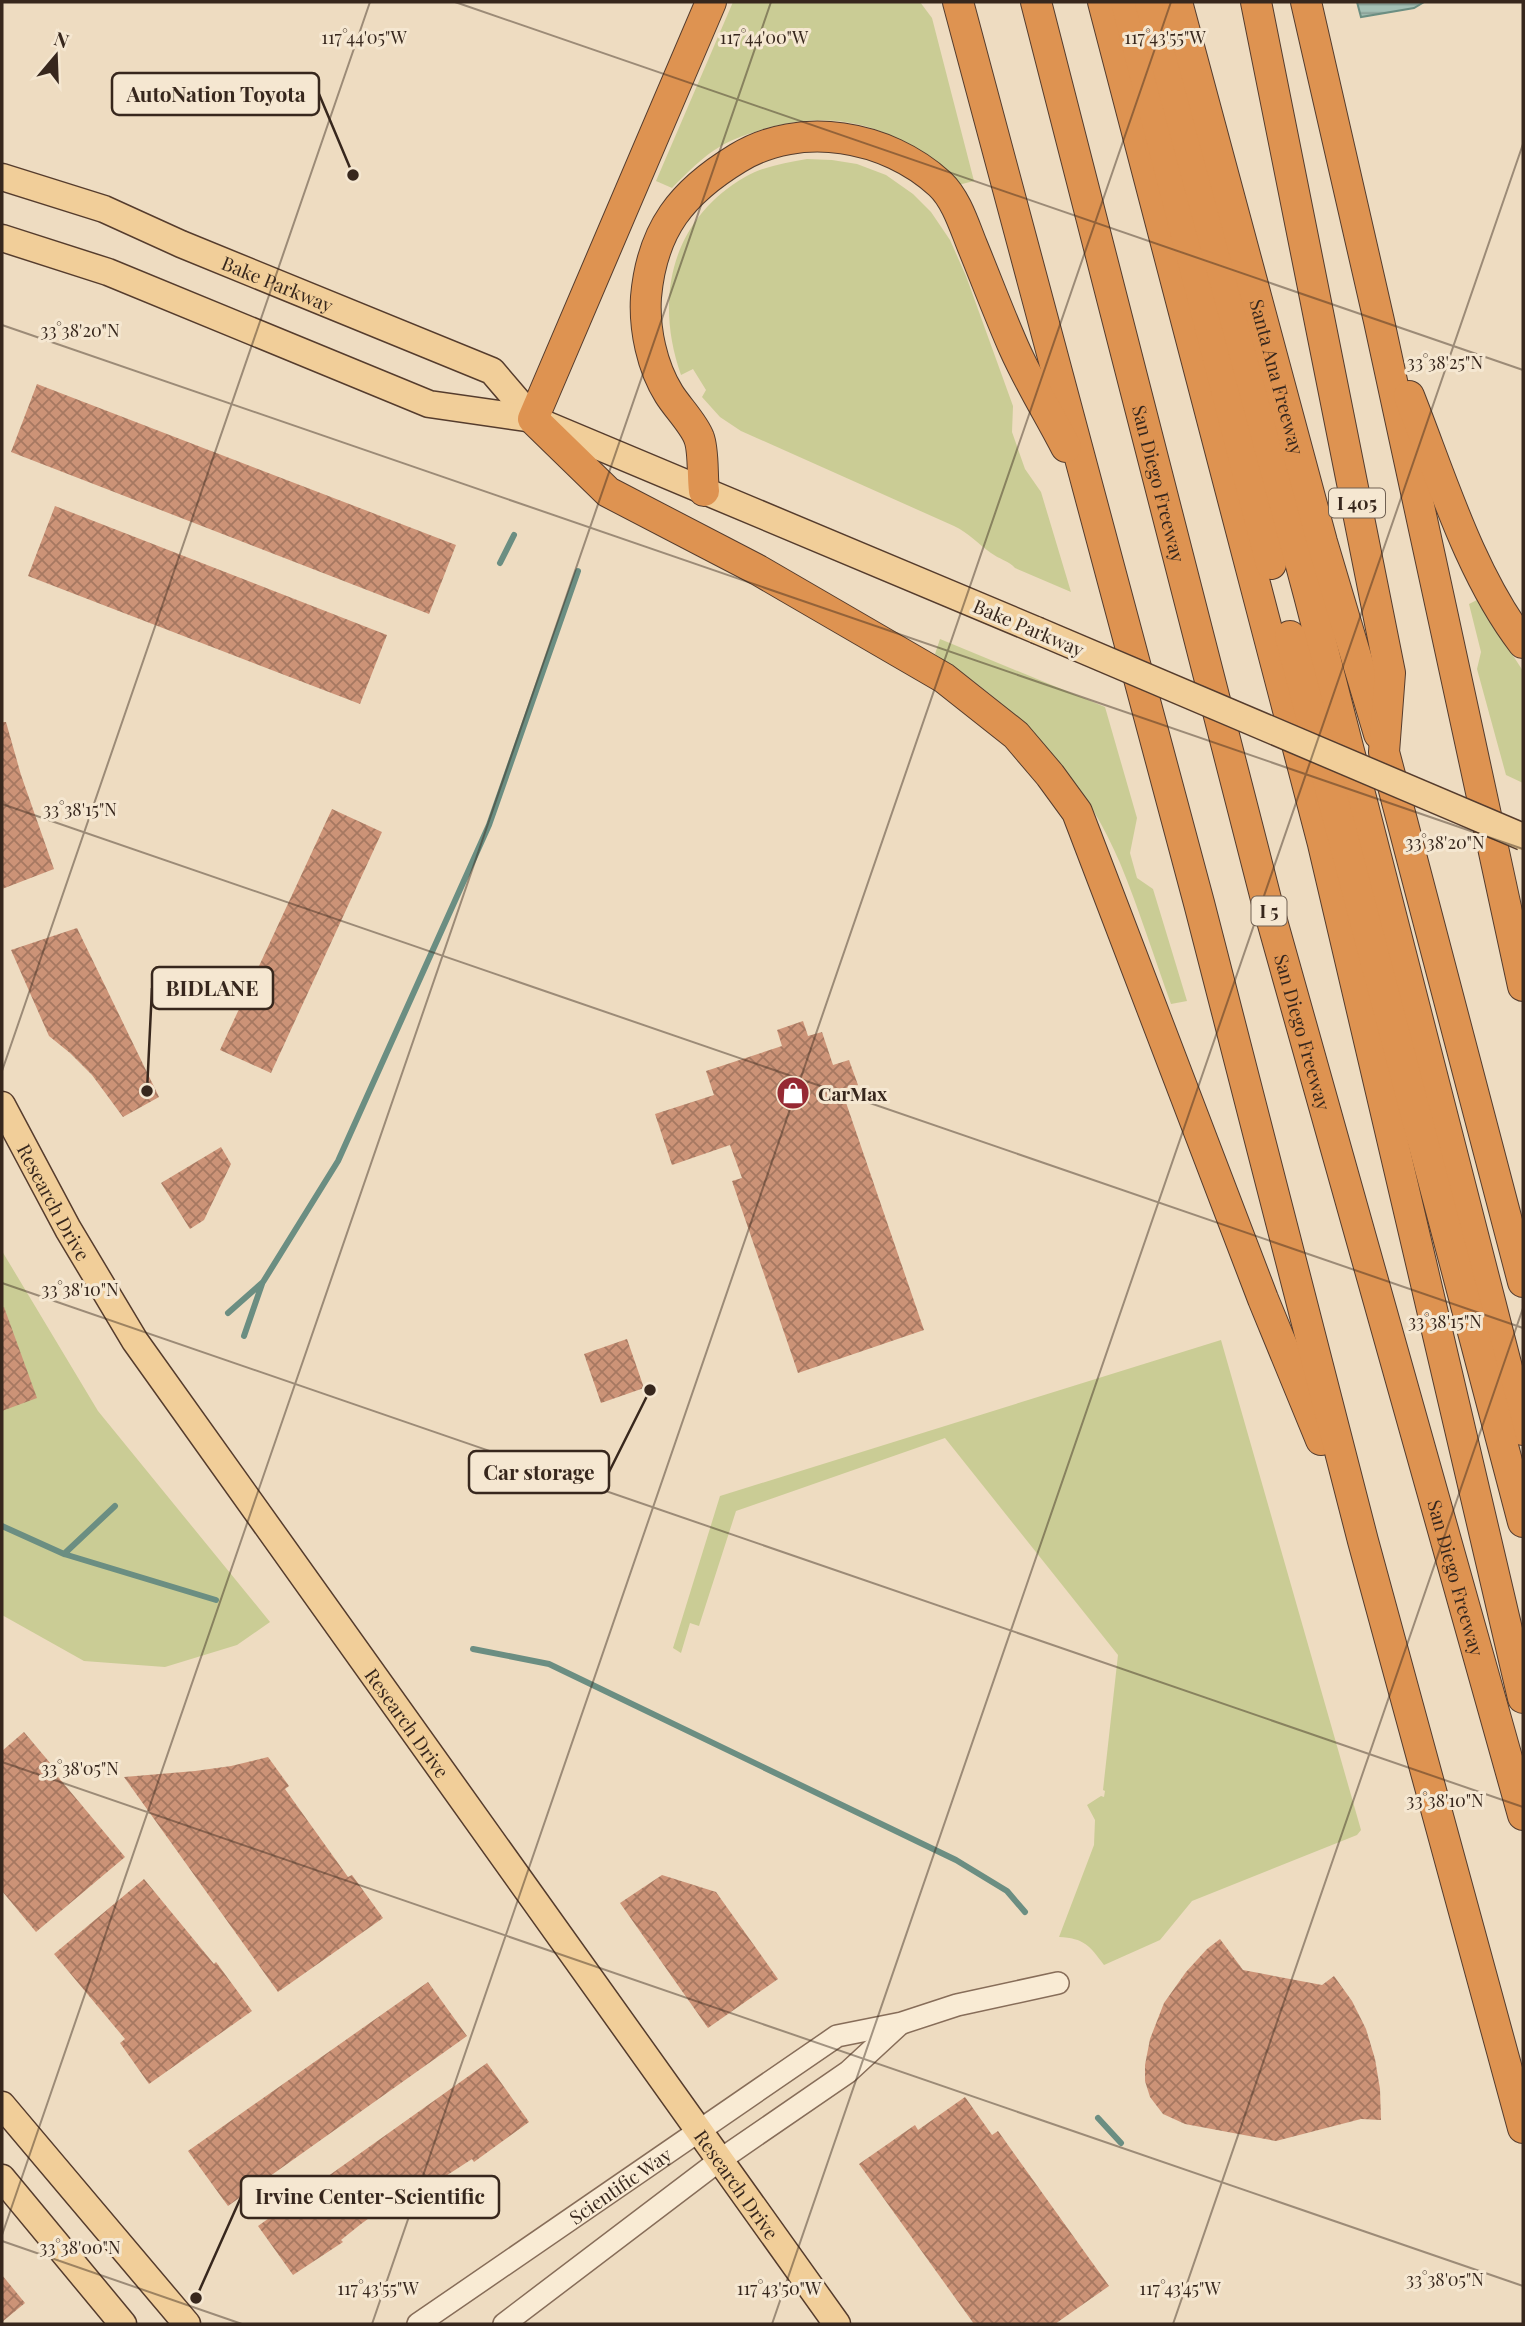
<svg xmlns="http://www.w3.org/2000/svg" width="1525" height="2326" font-family="'Playfair Display',serif">
  <defs>
    <pattern id="water-rules" width="6" height="5" patternUnits="userSpaceOnUse" patternTransform="scale(1.75)"><rect width="6" height="5" fill="#a4c0b5"/><path d="M0 2.5h6" fill="none" stroke="#869c93"/></pattern>
    <pattern id="building-cross-hatch" width="8" height="8" patternUnits="userSpaceOnUse" patternTransform="scale(1.75)"><rect width="8" height="8" fill="#cc9377"/><path d="M0 0l8 8M0 8l8-8" fill="none" stroke="#a67861"/></pattern>
  </defs>
  <rect width="100%" height="100%" fill="#eedcc1"/>
  <path fill="#cacc95" d="M733 2H920L932 18 974 181 958 185C903 129 843 107 766 128 752 133 734 138 721 146 702 157 687 173 672 188L656 181Z
    M807 159 832 160 857 164 886 175 913 194 931 212 950 240 966 276 1013 406 1012 432 1025 469 1041 492 1071 592 1015 568C1009 561 999 559 991 553 978 544 969 533 954 526L741 431 720 417 702 397 706 390 693 369 681 375C654 298 671 220 745 177 764 166 786 163 807 159Z
    M1477 600 1523 671V783L1506 775 1477 669 1481 652 1469 604Z
    M940 639 1105 707 1137 818 1130 853 1137 878 1153 889 1187 1001 1171 1004C1154 957 1139 909 1120 863 1081 771 1017 708 935 654Z
    M2 1251 98 1411 270 1622 237 1645 165 1667 84 1661 2 1615Z
    M1221 1340 1361 1830 1357 1835 1192 1901 1160 1940 1104 1965C1090 1946 1084 1938 1059 1937L1094 1845 1095 1820 1087 1805 1101 1796 1104 1797 1105 1791 1103 1790 1118 1655 945 1438 736 1511 699 1626 690 1623 681 1653 673 1648 720 1496Z"/>
  <path fill="url(#water-rules)" stroke="#6b8e82" stroke-width="2" d="M1357 2H1424L1414 8 1361 17Z"/>
  <g fill="none" stroke-linecap="round" stroke-linejoin="round">
    <path stroke="#6b8e82" stroke-width="6" d="M500 563 514 535
      M228 1313 263 1282 338 1161 489 825 578 571
      M244 1336 262 1284
      M2 1526 64 1554 216 1600
      M64 1554 115 1506
      M473 1649 549 1664 956 1860 1007 1891 1025 1912
      M1098 2118 1121 2143"/>
  </g>
  <path fill="url(#building-cross-hatch)" d="M37 384 456 545 429 614 11 452Z
    M55 506 387 635 360 704 28 576Z
    M2 722H6L21 775 54 869 2 889Z
    M332 809 382 832 271 1073 220 1050Z
    M77 928 159 1097 123 1117 92 1075 70 1053 49 1036 11 950Z
    M803 1021 808 1036 822 1032 833 1065 849 1060 858 1085 842 1091 924 1330 798 1373 732 1181 742 1178 730 1145 672 1165 655 1114 714 1095 706 1071 782 1046 777 1030Z
    M221 1147 231 1164 204 1220 190 1229 161 1183Z
    M4 1307 37 1398 2 1411V1308Z
    M627 1339 644 1388 601 1403 584 1354Z
    M24 1732 56 1770 54 1772 125 1857 36 1932 2 1891V1751Z
    M268 1757 289 1786 285 1789 348 1877 352 1875 383 1918 278 1992 124 1777 195 1771 231 1766Z
    M662 1875 716 1892 778 1979 708 2028 620 1903Z
    M144 1879 214 1964 216 1962 252 2011 149 2084 120 2043 125 2039 54 1954Z
    M1220 1939 1243 1970 1322 1985 1334 1976 1352 2001 1366 2029 1375 2059 1380 2089 1381 2120 1361 2119 1276 2141 1185 2124 1163 2114 1150 2097 1145 2081V2065L1150 2039 1164 2003 1186 1972 1207 1949Z
    M428 1982 467 2036 228 2206 188 2151Z
    M487 2063 529 2122 474 2162 472 2159 415 2196 409 2189 361 2224 341 2240 343 2242 293 2275 258 2226Z
    M965 2097 992 2135 998 2131 1109 2286 1055 2324H974L859 2164 915 2125 918 2130Z
    M2 2275 25 2303 2 2322Z"/>
  <g fill="none" stroke-linecap="round" stroke-linejoin="round">
    <defs>
      <g id="minor">
        <path id="s1" d="M418 2324 837 2036 902 2023 957 2005 1058 1983"/>
        <path d="M504 2324 720 2160 848 2072 900 2024"/>
      </g>
      <g id="major">
        <path id="s2" d="M2 177 104 209 181 244 492 371 533 419"/>
        <path d="M2 238 108 272 429 404 533 419 1036 630"/>
        <path id="s3" d="M2 1105 68 1229 135 1341 837 2324"/>
        <path d="M2 2105 187 2324"/>
        <path d="M2 2178 123 2324"/>
      </g>
      <g id="highway">
        <path d="M711 2 533 419 608 492 758 570 944 678 1016 735 1050 775 1077 812 1263 1299 1321 1440"/>
        <path d="M958 2 1199 903 1363 1541 1523 2128"/>
        <path id="s4" d="M1036 2 1267 903 1523 1815"/>
        <path d="M1103 2 1323 844 1523 1698"/>
        <path d="M1126 2 1271 564"/>
        <path d="M1150 2 1309 595 1523 1430"/>
        <path id="s5" d="M1177 2 1322 542 1379 734"/>
        <path d="M1256 2 1390 673 1384 752 1523 1282"/>
        <path d="M1306 2 1379 321 1523 986"/>
        <path d="M1409 396C1441 477 1470 574 1523 643"/>
        <path d="M704 491C702 476 704 451 699 438 694 424 677 407 669 394 652 367 644 329 646 297 652 229 682 192 738 158 800 120 887 135 940 184 956 199 964 225 972 245 986 279 999 314 1014 348 1029 382 1049 414 1066 447"/>
        <path d="M1290 636 1523 1522"/>
      </g>
    </defs>
    <use href="#minor" stroke="#876d59" stroke-width="24"/>
    <use href="#major" stroke="#553c2d" stroke-width="29"/>
    <use href="#highway" stroke="#553c2d" stroke-width="32"/>
    <use href="#minor" stroke="#f9ebd4" stroke-width="21"/>
    <use href="#major" stroke="#f1ce99" stroke-width="26"/>
    <use href="#highway" stroke="#de9351" stroke-width="30"/>
    <defs>
      <path id="major-bridge" d="M1036 630 1523 837"/>
    </defs>
    <use href="#major-bridge" stroke="#553c2d" stroke-width="29" stroke-linecap="butt"/>
    <use href="#major-bridge" stroke="#f1ce99" stroke-width="26"/>
  </g>
  <path fill="none" stroke="#37271d" stroke-width="2" stroke-opacity="0.45" d="M455 2 1523 370M2 325 1523 849M2 804 1523 1328M2 1071 370 2M2 1283 1523 1807M2 1762 1523 2286M2 2235 771 2M2 2241 242 2324M372 2324 1171 2M772 2324 1523 144M1173 2324 1523 1308"/>
  <defs>
    <symbol id="shop-disc" viewBox="-11 -11 22 22"><circle r="9.5" fill="#962933" stroke="#f5e7d1"/><path d="M-5-2.5h2.3a2.7 3.5 0 0 1 5.4 0H5L5.5 6h-11ZM-1.5-2.5h3a1.5 2.3 0 0 0-3 0Z" fill="#fff"/></symbol>
  </defs>
  <g fill-rule="evenodd">
    <use href="#shop-disc" x="774" y="1074" width="38" height="38"/>
  </g>
  <g text-anchor="middle" dominant-baseline="central" stroke-width="6" stroke-linejoin="round" paint-order="stroke">
    <g fill="#f5e7d1" stroke="#706153" stroke-width="2">
      <rect x="1329" y="488.5" width="56" height="29" rx="5"/>
      <rect x="1251.5" y="896.5" width="35" height="29" rx="5"/>
    </g>
    <g font-size="18" font-weight="bold" fill="#37271d">
      <text x="1357" y="503">I 405</text>
      <text x="1269" y="911">I 5</text>
    </g>
    <g font-size="19" fill="#37271d" stroke="#f5e7d1">
      <text stroke="none"><textPath href="#s2" startOffset="296">Bake Parkway</textPath></text>
      <text stroke="none"><textPath href="#s5" startOffset="388">Santa Ana Freeway</textPath></text>
      <text stroke="none"><textPath href="#s4" startOffset="497">San Diego Freeway</textPath></text>
      <text transform="translate(1029 627) rotate(23)">Bake Parkway</text>
      <text stroke="none"><textPath href="#s4" startOffset="1064">San Diego Freeway</textPath></text>
      <text stroke="none"><textPath href="#s3" startOffset="110">Research Drive</textPath></text>
      <text stroke="none"><textPath href="#s4" startOffset="1631">San Diego Freeway</textPath></text>
      <text stroke="none"><textPath href="#s3" startOffset="740">Research Drive</textPath></text>
      <text stroke="none"><textPath href="#s3" startOffset="1307">Research Drive</textPath></text>
      <text stroke="none"><textPath href="#s1" startOffset="245">Scientific Way</textPath></text>
    </g>
    <g font-size="19" font-weight="bold" fill="#37271d" stroke="#f5e7d1" text-anchor="start">
      <text x="818" y="1093">CarMax</text>
    </g>
  </g>
  <g font-size="18" text-anchor="middle" fill="#37271d" stroke="#f5e7d1" stroke-width="6" stroke-linejoin="round" paint-order="stroke">
    <text x="364" y="44">117°44'05"W</text>
    <text x="1165" y="44">117°43'55"W</text>
    <text x="764" y="44">117°44'00"W</text>
    <text x="80" y="337">33°38'20"N</text>
    <text x="1445" y="369">33°38'25"N</text>
    <text x="80" y="816">33°38'15"N</text>
    <text x="1445" y="849">33°38'20"N</text>
    <text x="80" y="1296">33°38'10"N</text>
    <text x="1445" y="1328">33°38'15"N</text>
    <text x="80" y="1775">33°38'05"N</text>
    <text x="1445" y="1807">33°38'10"N</text>
    <text x="80" y="2254">33°38'00"N</text>
    <text x="1445" y="2286">33°38'05"N</text>
    <text x="378" y="2295">117°43'55"W</text>
    <text x="779" y="2295">117°43'50"W</text>
    <text x="1180" y="2295">117°43'45"W</text>
  </g>
  <path fill="none" stroke="#37271d" stroke-width="2.5" d="M353 175L319 94M147 1091L152 988M650 1390L609 1472M196 2298L241 2197"/>
  <g fill="#37271d" stroke="#f5e7d1" stroke-width="2.5">
    <circle cx="353" cy="175" r="7"/>
    <circle cx="147" cy="1091" r="7"/>
    <circle cx="650" cy="1390" r="7"/>
    <circle cx="196" cy="2298" r="7"/>
  </g>
  <g fill="#f5e7d1" stroke="#37271d" stroke-width="2.5">
    <rect x="112" y="73" width="207" height="42" rx="7"/>
    <rect x="152" y="967" width="121" height="42" rx="7"/>
    <rect x="469" y="1451" width="140" height="42" rx="7"/>
    <rect x="241" y="2176" width="258" height="42" rx="7"/>
  </g>
  <g font-size="21" text-anchor="middle" font-weight="bold" fill="#37271d">
    <text x="216" y="102">AutoNation Toyota</text>
    <text x="212" y="996">BIDLANE</text>
    <text x="539" y="1480">Car storage</text>
    <text x="370" y="2204">Irvine Center-Scientific</text>
  </g>
  <rect width="1525" height="2326" fill="none" stroke="#37271d" stroke-width="7"/>
  <g transform="translate(56 56) rotate(19)" stroke="#f5e7d1" stroke-width="5" paint-order="stroke">
  <path d="M0-5L12 26L0 18L-12 26Z" fill="#37271d"/>
  <text y="-10" font-size="19" font-weight="bold" text-anchor="middle" fill="#37271d">N</text>
  </g>
</svg>
